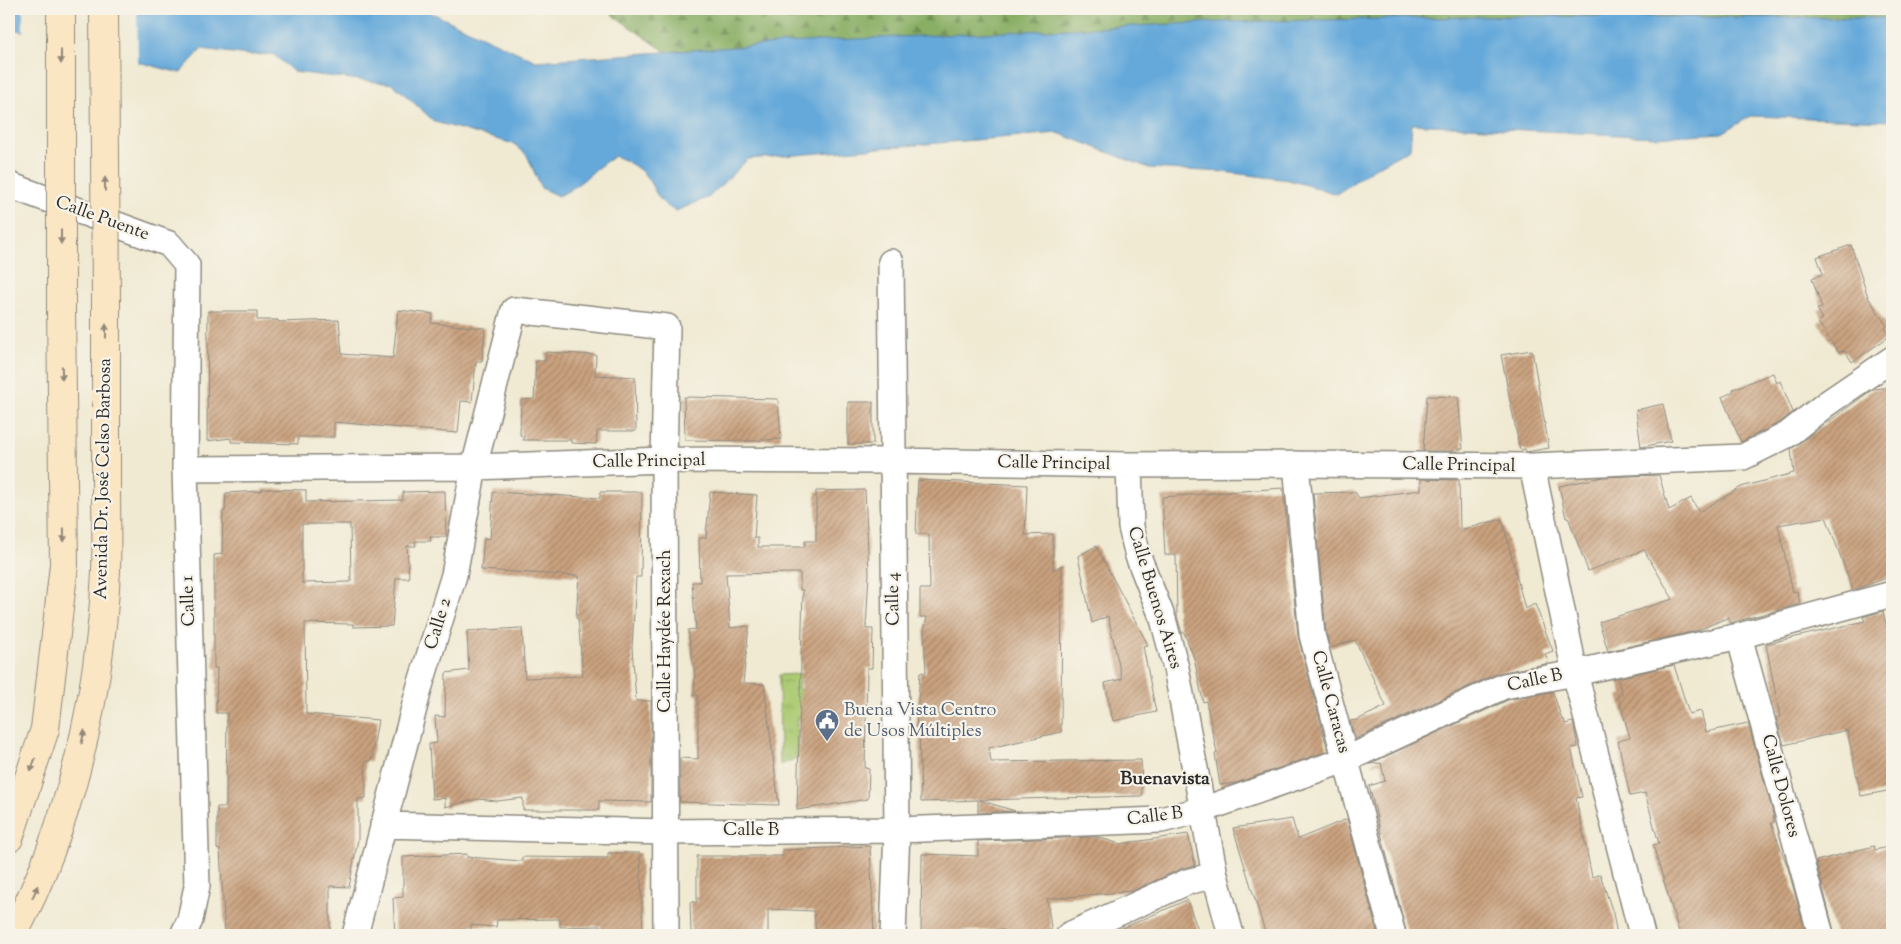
<svg xmlns="http://www.w3.org/2000/svg" width="1901" height="944" font-family="'Sorts Mill Goudy',serif">
  <defs>
    <pattern id="grass-tufts" width="24" height="20" patternUnits="userSpaceOnUse" patternTransform="scale(1.25)"><rect width="24" height="20" fill="#accb73"/><path d="M3 7l-1-3M5 7V3M7 7l1-3M15 17l-1-3M17 17v-4M19 17l1-3" fill="none" stroke="#94ae64"/></pattern>
    <pattern id="forest-firs" width="22" height="20" patternUnits="userSpaceOnUse" patternTransform="scale(1.25)"><rect width="22" height="20" fill="#89af65"/><path d="M5 1l3.5 6h-7zM16 11l3.5 6h-7z" fill="#708f53"/></pattern>
    <pattern id="building-hatch" width="6" height="6" patternUnits="userSpaceOnUse" patternTransform="scale(1.25)"><rect width="6" height="6" fill="#caa27f"/><path d="M-1 1l2-2M0 6l6-6M5 7l2-2" fill="none" stroke="#a48468"/></pattern>
  </defs>
  <rect width="100%" height="100%" fill="#f7f3e8"/>
  <filter id="ink" filterUnits="userSpaceOnUse"><feTurbulence type="fractalNoise" baseFrequency=".02" numOctaves="2"/><feDisplacementMap in="SourceGraphic" scale="10" xChannelSelector="R" yChannelSelector="G"/><feConvolveMatrix kernelMatrix="1 2 1 2 8 2 1 2 1" color-interpolation-filters="sRGB"/></filter>
  <filter id="wash" filterUnits="userSpaceOnUse"><feTurbulence type="fractalNoise" baseFrequency=".0096" numOctaves="4" result="noise"/><feDisplacementMap in="SourceGraphic" scale="20" xChannelSelector="R" yChannelSelector="G"/><feGaussianBlur stdDeviation="1.12" result="paint"/><feColorMatrix in="noise" values="0 0 0 0 0 0 0 0 0 0 0 0 0 0 0 0 0 1.4 0 .05"/><feComposite in="paint" operator="in"/></filter>
  <g filter="url(#wash)">
    <rect width="100%" height="100%" fill="#f0ead3"/>
    <path fill="url(#grass-tufts)" stroke="#6c7b4f" d="M820 673 811 678H799L798 689 802 690V717H797V758L780 765 779 675Z"/>
    <path fill="url(#forest-firs)" stroke="#5a6d48" d="M604 9H1892V18L1567 16 1267 21 927 36 666 52Z"/>
    <path fill="#65a9da" stroke="#486a82" d="M9 9H423L536 61 832 40 1219 22 1521 16 1892 18V121L1751 116 1722 133 1655 137 1412 124 1410 149 1371 170 1337 194 1289 180 1224 172 1149 168 1058 133 748 159 709 197 676 211C655 201 658 192 645 175 637 166 626 161 615 156 593 168 582 186 558 196L541 188 527 155 514 144 435 122 393 84 294 72 273 54 248 55 202 49 180 73 9 28Z"/>
    <path fill="#f0ead3" d="M23 9H137L138 64 23 34Z"/>
    <g id="blocks">
      <path fill="url(#building-hatch)" fill-rule="evenodd" d="M1851 245 1868 297 1887 326 1885 328 1890 336 1852 362 1845 351 1838 352 1818 322 1823 319 1817 309 1822 308 1812 278 1823 274 1817 257Z
        M398 310 433 314 431 323 485 328 482 361H476L472 402 461 401 458 433 334 422V437H298V444L231 442V438L207 441 208 311H257V320H278V322L339 320 342 354 393 358Z
        M1532 350 1549 448 1526 452 1525 449 1520 450 1501 355Z
        M546 352 596 355 595 375 635 377 636 431H597L596 444 571 443V440H523L524 436 520 435 521 400 534 399 536 361H545Z
        M1773 373 1777 383 1780 381 1793 412 1779 423 1741 442 1722 397 1733 392V389Z
        M1892 387V576L1853 590 1826 517 1778 525 1793 592 1797 591 1800 604 1730 623 1729 617 1696 631 1608 651 1599 622 1673 599 1644 550 1588 571 1568 517 1566 518 1559 486 1603 477 1659 475 1669 510 1691 498 1699 512 1741 487 1794 473 1791 449 1873 389Z
        M1427 396 1458 397 1463 449H1458V451H1423Z
        M684 397 778 399 781 439 751 441 685 440Z
        M848 402H873V444H848Z
        M1663 404 1671 441 1641 447 1636 410Z
        M1421 479 1459 480 1460 530 1502 519 1525 609 1535 604 1553 651 1545 654 1548 661 1545 664 1498 673 1355 739 1350 721 1357 720 1386 706 1355 640 1330 648 1326 632 1313 493 1355 492 1359 498 1421 490Z
        M918 480 1027 485 1025 535 1053 534V570L1062 565 1061 732 989 748 991 762 1141 760 1142 796 979 800 1015 811 978 813V800L921 802 919 728H916L920 673 926 672 924 631 927 617H920V589H930L929 534H916Z
        M1283 488 1298 636 1328 751 1236 783 1220 785 1215 754 1217 753 1206 701 1203 702 1194 658 1184 632 1182 633 1177 616 1176 555H1165L1162 497Z
        M262 489 306 490V502L403 500V492L445 491 446 537H430L431 541H415L416 546H407L409 578H396L392 626 353 627V624L305 623 306 714 378 720 371 761H365L366 798 358 799V839L349 887 330 886V932L225 935 220 850 217 849V807H226L227 713H216L217 668H214V555L222 554 223 511H225L226 493 262 491ZM302 524H350L351 582 302 583Z
        M865 490 869 573 866 629H873L872 668H867L865 768 869 769 868 799 797 810 803 590H800V573L726 574 730 628 749 626 743 683 764 684 779 805 680 802V758L698 759V695H694L695 675 688 630 696 629 692 582H700L699 538H706L710 492 757 495 754 538H758V547H805V541H816V491Z
        M493 492 600 498V492H642L641 577H636L632 647 636 701H651V802L599 801V810H523V798L497 801 478 799 445 807V798L432 799 429 744 437 743 435 716 445 717 446 673 469 670 467 631 522 628 525 678 583 676 578 619 576 618 579 576 481 570 484 538 490 539Z
        M1096 546 1148 645 1143 646 1156 712 1113 721 1105 683 1122 679 1108 616 1092 623 1078 556Z
        M1883 611 1892 653V790L1861 796 1847 730 1784 745 1776 717H1780L1766 644 1865 621 1863 617Z
        M1674 665 1689 714 1701 711 1706 732 1748 723 1772 809 1774 822 1771 823 1788 868 1806 935H1680L1653 845 1659 844 1645 793 1630 796 1618 741 1630 738 1618 696 1622 694 1617 678Z
        M1553 692 1562 720 1564 719 1565 724 1573 722 1578 747 1571 748 1582 797 1576 798 1592 877 1600 874 1613 913 1617 935H1407L1369 786 1385 781 1381 763 1369 764 1508 700Z
        M1292 819 1298 839 1347 819 1378 935H1266L1233 828Z
        M1188 834 1195 865 1181 869 1132 891 1047 899 1052 935H1005L1004 930 921 932 922 854 978 856V841L1097 837 1120 844Z
        M870 846 874 935H816L814 911 768 909V935H697V932H691L690 902H697V856H783V850Z
        M1874 846 1875 850 1892 846V935H1835L1816 861Z
        M608 853H640L643 935H602L601 926 560 927V919L497 920 496 927 471 925V935H395L393 898 403 897V857L467 854V857L522 861V857L608 858Z
        M1187 900 1198 930 1184 935H1107Z"/>
    </g>
  </g>
  <g filter="url(#ink)">
    <use href="#blocks" fill-opacity="0" stroke="#8e8a7f" stroke-width="1"/>
    <g fill="none" stroke-linecap="round" stroke-linejoin="round">
      <defs>
        <path id="street" d="M9 185 169 244 187 265 185 469 197 886 190 920 183 935
          M891 262 897 830 893 935
          M1296 464 1312 635 1393 935
          M1129 465 1131 527 1138 556 1163 619 1176 668 1215 875 1231 935
          M1532 466 1575 673 1642 935
          M185 469 474 467 664 460 892 461 1129 465 1296 464 1532 466 1743 457 1787 435 1826 404 1892 359
          M1739 636 1821 935
          M383 825 667 832 897 830 1161 820 1205 809 1345 760 1504 686 1575 673 1739 636 1892 594
          M355 935 419 689 454 575 474 467 514 310 667 327 664 460 666 935
          M1069 935 1187 882 1215 875"/>
        <path id="secondary" d="M9 838 45 729 64 565 61 307
          M13 935C71 824 100 696 106 571 107 541 106 511 106 481 106 421 106 362 106 303"/>
      </defs>
      <use href="#street" stroke="#8e8a7f" stroke-width="28"/>
      <use href="#secondary" stroke="#8e8a7f" stroke-width="30"/>
      <use href="#street" stroke="#fff" stroke-width="25"/>
      <use href="#secondary" stroke="#fbe6c4" stroke-width="28"/>
      <defs>
        <path id="secondary-bridge" d="M61 9V307
          M104 9 106 303"/>
      </defs>
      <use href="#secondary-bridge" stroke="#8e8a7f" stroke-width="30" stroke-linecap="butt"/>
      <use href="#secondary-bridge" stroke="#fbe6c4" stroke-width="28"/>
    </g>
    <defs><path id="oneway-solid" d="M-6-.8H1V-3.2L6.5 0L1 3.2V.8H-6Z" transform="scale(1.25)"/></defs>
    <g fill="#938878">
      <use href="#oneway-solid" transform="translate(61 57) rotate(90)"/>
      <use href="#oneway-solid" transform="translate(105 184) rotate(-90)"/>
      <use href="#oneway-solid" transform="translate(61 237) rotate(90)"/>
      <use href="#oneway-solid" transform="translate(106 331) rotate(-90)"/>
      <use href="#oneway-solid" transform="translate(62 373) rotate(89)"/>
      <use href="#oneway-solid" transform="translate(64 535) rotate(89)"/>
      <use href="#oneway-solid" transform="translate(83 737) rotate(-77)"/>
      <use href="#oneway-solid" transform="translate(33 765) rotate(109)"/>
      <use href="#oneway-solid" transform="translate(35 892) rotate(-68)"/>
    </g>
  </g>
  <defs>
    <symbol id="civic-pin" viewBox="-11 -11 22 30"><path d="M0 17L-7.5 6A9.5 9.5 0 1 1 7.5 6Z" fill="#5c6f8a" stroke="#f7f3e8"/><path d="M-.6-6.5H3V-4.5H.6V-3L4-1V1h2V6H-6V1h2V-1L-.6-3ZM-1.2 2.5V6h2.4V2.5Z" fill="#fff"/></symbol>
  </defs>
  <g fill-rule="evenodd">
    <use href="#civic-pin" x="813" y="707" width="28" height="38"/>
  </g>
  <g text-anchor="middle" dominant-baseline="central" stroke-width="4.5" stroke-linejoin="round" paint-order="stroke">
    <g font-size="18" fill="#2b2b2b" stroke="#f7f3e8">
      <text transform="translate(102 219) rotate(20)">Calle Puente</text>
      <text transform="translate(649 462) rotate(-1)">Calle Principal</text>
      <text transform="translate(1054 464) rotate(1)">Calle Principal</text>
      <text transform="translate(1459 466) rotate(1)">Calle Principal</text>
      <text transform="translate(104 479) rotate(-89)">Avenida Dr. José Celso Barbosa</text>
      <text transform="translate(1154 598) rotate(73)">Calle Buenos Aires</text>
      <text transform="translate(894 599) rotate(-91)">Calle 4</text>
      <text transform="translate(189 601) rotate(-92)">Calle 1</text>
      <text transform="translate(439 624) rotate(-73)">Calle 2</text>
      <text transform="translate(666 631) rotate(-90)">Calle Haydée Rexach</text>
      <text transform="translate(1535 681) rotate(-12)">Calle B</text>
      <text transform="translate(1330 702) rotate(75)">Calle Caracas</text>
      <text transform="translate(1780 786) rotate(75)">Calle Dolores</text>
      <text transform="translate(1155 817) rotate(-7)">Calle B</text>
      <text x="751" y="831">Calle B</text>
    </g>
    <g font-size="18" fill="#4e5e75" stroke="#f7f3e8" text-anchor="start">
      <text x="844" y="711">Buena Vista Centro<tspan x="844" dy="21">de Usos Múltiples</tspan></text>
    </g>
    <g font-size="19" font-weight="bold" fill="#2b2b2b" stroke="#f7f3e8">
      <text x="1165" y="779">Buenavista</text>
    </g>
  </g>
  <rect width="1901" height="944" fill="none" stroke="#f7f3e8" stroke-width="30"/>
</svg>
